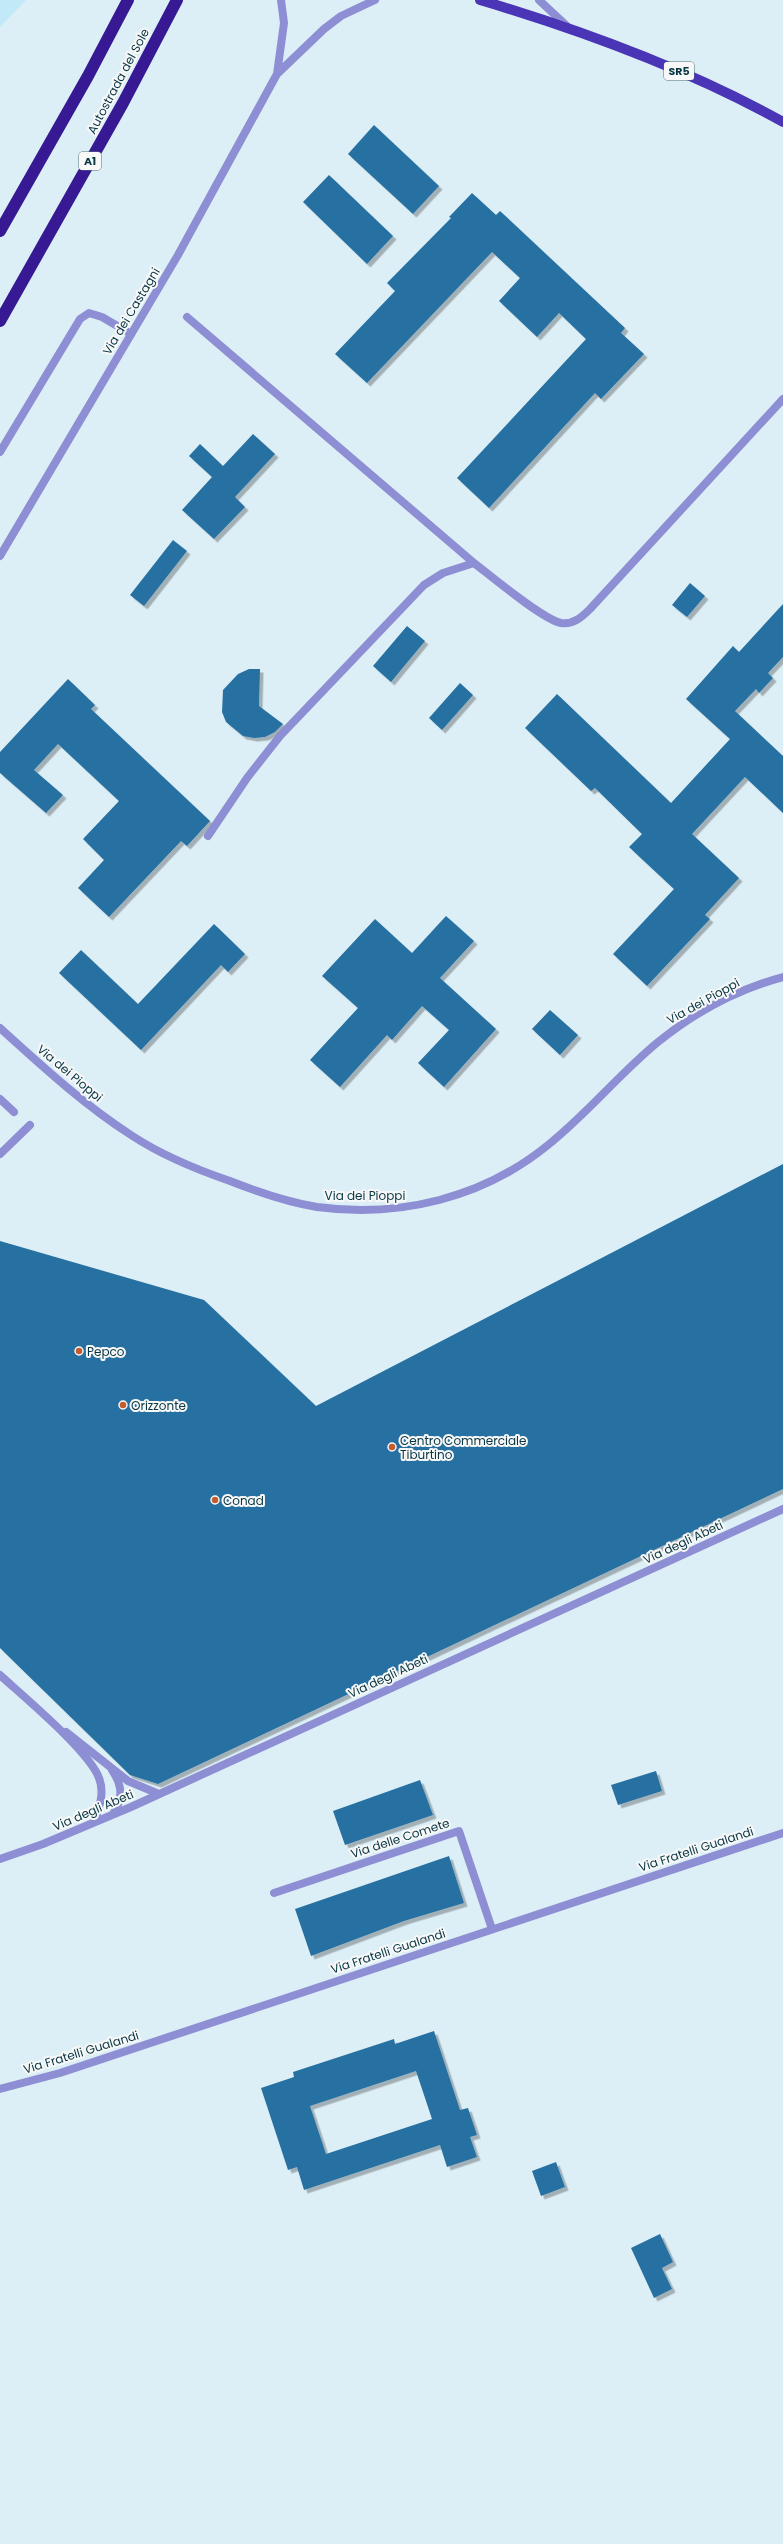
<svg xmlns="http://www.w3.org/2000/svg" width="783" height="2544" font-family="Poppins,sans-serif">
  <defs>
    <filter id="shadow"><feDropShadow dx="3.5" dy="3.5" stdDeviation="0" flood-color="#0004"/></filter>
  </defs>
  <rect width="100%" height="100%" fill="#ddeff6"/>
  <path fill="#c1e9f8" d="M0 0H26L0 27Z"/>
  <path fill="#2670a2" fill-rule="evenodd" filter="url(#shadow)" d="M374 125 439 186 413 214 348 154Z
    M329 175 393 236 367 264 303 202Z
    M472 193 496 215 500 211 625 328 621 333 644 354 601 399 595 393 489 508 457 478 586 339 559 313 537 337 499 301 520 278 492 252 367 383 335 354 395 291 387 283 451 218 449 217Z
    M253 434 275 454 235 497 245 507 214 539 182 510 212 477 189 456 200 444 223 466Z
    M173 540 187 551 144 606 130 595Z
    M690 583 705 596 687 617 672 605Z
    M783 604V657L768 673 773 678 759 693 756 689 735 711 783 756V813L745 777 692 834 739 878 705 915 710 919 647 986 613 954 674 889 629 847 642 834 595 788 591 791 525 728 557 694 671 803 730 739 686 699 733 646 739 652Z
    M407 626 425 641 391 682 373 666Z
    M249 669H260L259 706 283 724 275 732 265 737 254 738 243 736 226 722 222 712 223 690 238 674Z
    M68 679 95 705 91 709 210 821 187 846 181 841 109 917 78 888 104 860 83 839 119 801 58 744 34 770 63 795 46 813 0 773V752Z
    M460 683 473 695 442 730 429 718Z
    M446 916 474 941 440 978 496 1029 444 1087 418 1063 449 1030 422 1006 392 1040 387 1035 340 1087 310 1060 358 1008 322 976 375 919 412 953Z
    M214 924 245 954 228 972 221 965 141 1050 59 973 81 950 138 1004Z
    M550 1010 578 1035 560 1055 532 1029Z
    M783 1164V1489L158 1784 130 1775 0 1648V1241L204 1300 316 1406Z
    M656 1771 662 1791 618 1805 611 1785Z
    M420 1780 433 1815 345 1845 333 1811Z
    M449 1856 464 1903 404 1921 311 1956 295 1909Z
    M434 2031 460 2110 468 2108 477 2135 470 2137 477 2157 447 2167 440 2145 304 2190 297 2167 288 2170 261 2088 294 2077 293 2072 394 2039 395 2044ZM416 2071 432 2119 326 2154 310 2106Z
    M556 2162 565 2187 541 2196 532 2171Z
    M660 2234 673 2262 662 2268 672 2289 654 2298 631 2248Z"/>
  <g fill="none" stroke-linecap="round" stroke-linejoin="round">
    <path stroke="#8d8ed3" stroke-width="8" d="M0 452 80 319 89 313 102 317 131 334
      M0 1099 14 1112
      M0 1154 30 1125"/>
    <path stroke="#8d8ed3" stroke-width="8" d="M539 0 569 28
      M277 74 284 23 281 0
      M187 317 474 563
      M0 556 178 255 277 74 324 29 341 16 375 0
      M208 836 247 778 280 736 424 585 443 573 474 563C491 576 542 619 561 623 573 625 582 617 590 609L783 399
      M0 1028C42 1066 83 1104 131 1135 161 1155 195 1169 230 1181 258 1192 287 1202 317 1207 400 1218 483 1198 548 1145 588 1113 619 1074 658 1042 694 1013 738 989 783 977
      M0 1675C24 1697 89 1751 99 1778 105 1793 99 1808 94 1822
      M66 1732 128 1781 159 1794
      M112 1770C122 1785 124 1798 113 1814
      M0 1859 43 1844 131 1807 783 1509
      M274 1893 459 1831 492 1929"/>
    <path stroke="#8d8ed3" stroke-width="8" d="M0 2089 60 2073 783 1833"/>
    <path stroke="#4a35b6" stroke-width="10" d="M480 0C584 31 688 69 783 122"/>
    <path stroke="#361993" stroke-width="12" d="M0 231 88 76 128 0
      M0 321 123 103 177 0"/>
  </g>
  <g fill="#c35d30" stroke="#f8f8f8" stroke-width="1.5">
    <circle cx="79" cy="1351" r="4"/>
    <circle cx="123" cy="1405" r="4"/>
    <circle cx="392" cy="1447" r="4"/>
    <circle cx="215" cy="1500" r="4"/>
  </g>
  <g text-anchor="middle" dominant-baseline="central" stroke-width="4" stroke-linejoin="round" paint-order="stroke">
    <g fill="#f8f8f8" stroke="#4f7079" stroke-width="1">
      <rect x="664" y="62" width="30" height="18" rx="3"/>
      <rect x="79" y="152" width="22" height="18" rx="3"/>
    </g>
    <g font-size="11" font-weight="bold" fill="#063643">
      <text x="679" y="71">SR5</text>
      <text x="90" y="161">A1</text>
    </g>
    <g font-size="12" fill="#063643" stroke="#f8f8f8">
      <text transform="translate(118 81) rotate(-62)">Autostrada del Sole</text>
      <text transform="translate(131 311) rotate(-59)">Via dei Castagni</text>
      <text transform="translate(703 1001) rotate(-29)">Via dei Pioppi</text>
      <text transform="translate(70 1073) rotate(40)">Via dei Pioppi</text>
      <text x="365" y="1195">Via dei Pioppi</text>
      <text transform="translate(683 1542) rotate(-25)">Via degli Abeti</text>
      <text transform="translate(388 1676) rotate(-25)">Via degli Abeti</text>
      <text transform="translate(93 1810) rotate(-23)">Via degli Abeti</text>
      <text transform="translate(400 1838) rotate(-18)">Via delle Comete</text>
      <text transform="translate(696 1849) rotate(-18)">Via Fratelli Gualandi</text>
      <text transform="translate(388 1951) rotate(-18)">Via Fratelli Gualandi</text>
      <text transform="translate(81 2052) rotate(-17)">Via Fratelli Gualandi</text>
    </g>
    <g font-size="12" fill="#063643" stroke="#f8f8f8" text-anchor="start">
      <text x="87" y="1351">Pepco</text>
      <text x="131" y="1405">Orizzonte</text>
      <text x="400" y="1440">Centro Commerciale<tspan x="400" dy="14">Tiburtino</tspan></text>
      <text x="223" y="1500">Conad</text>
    </g>
  </g>
</svg>
